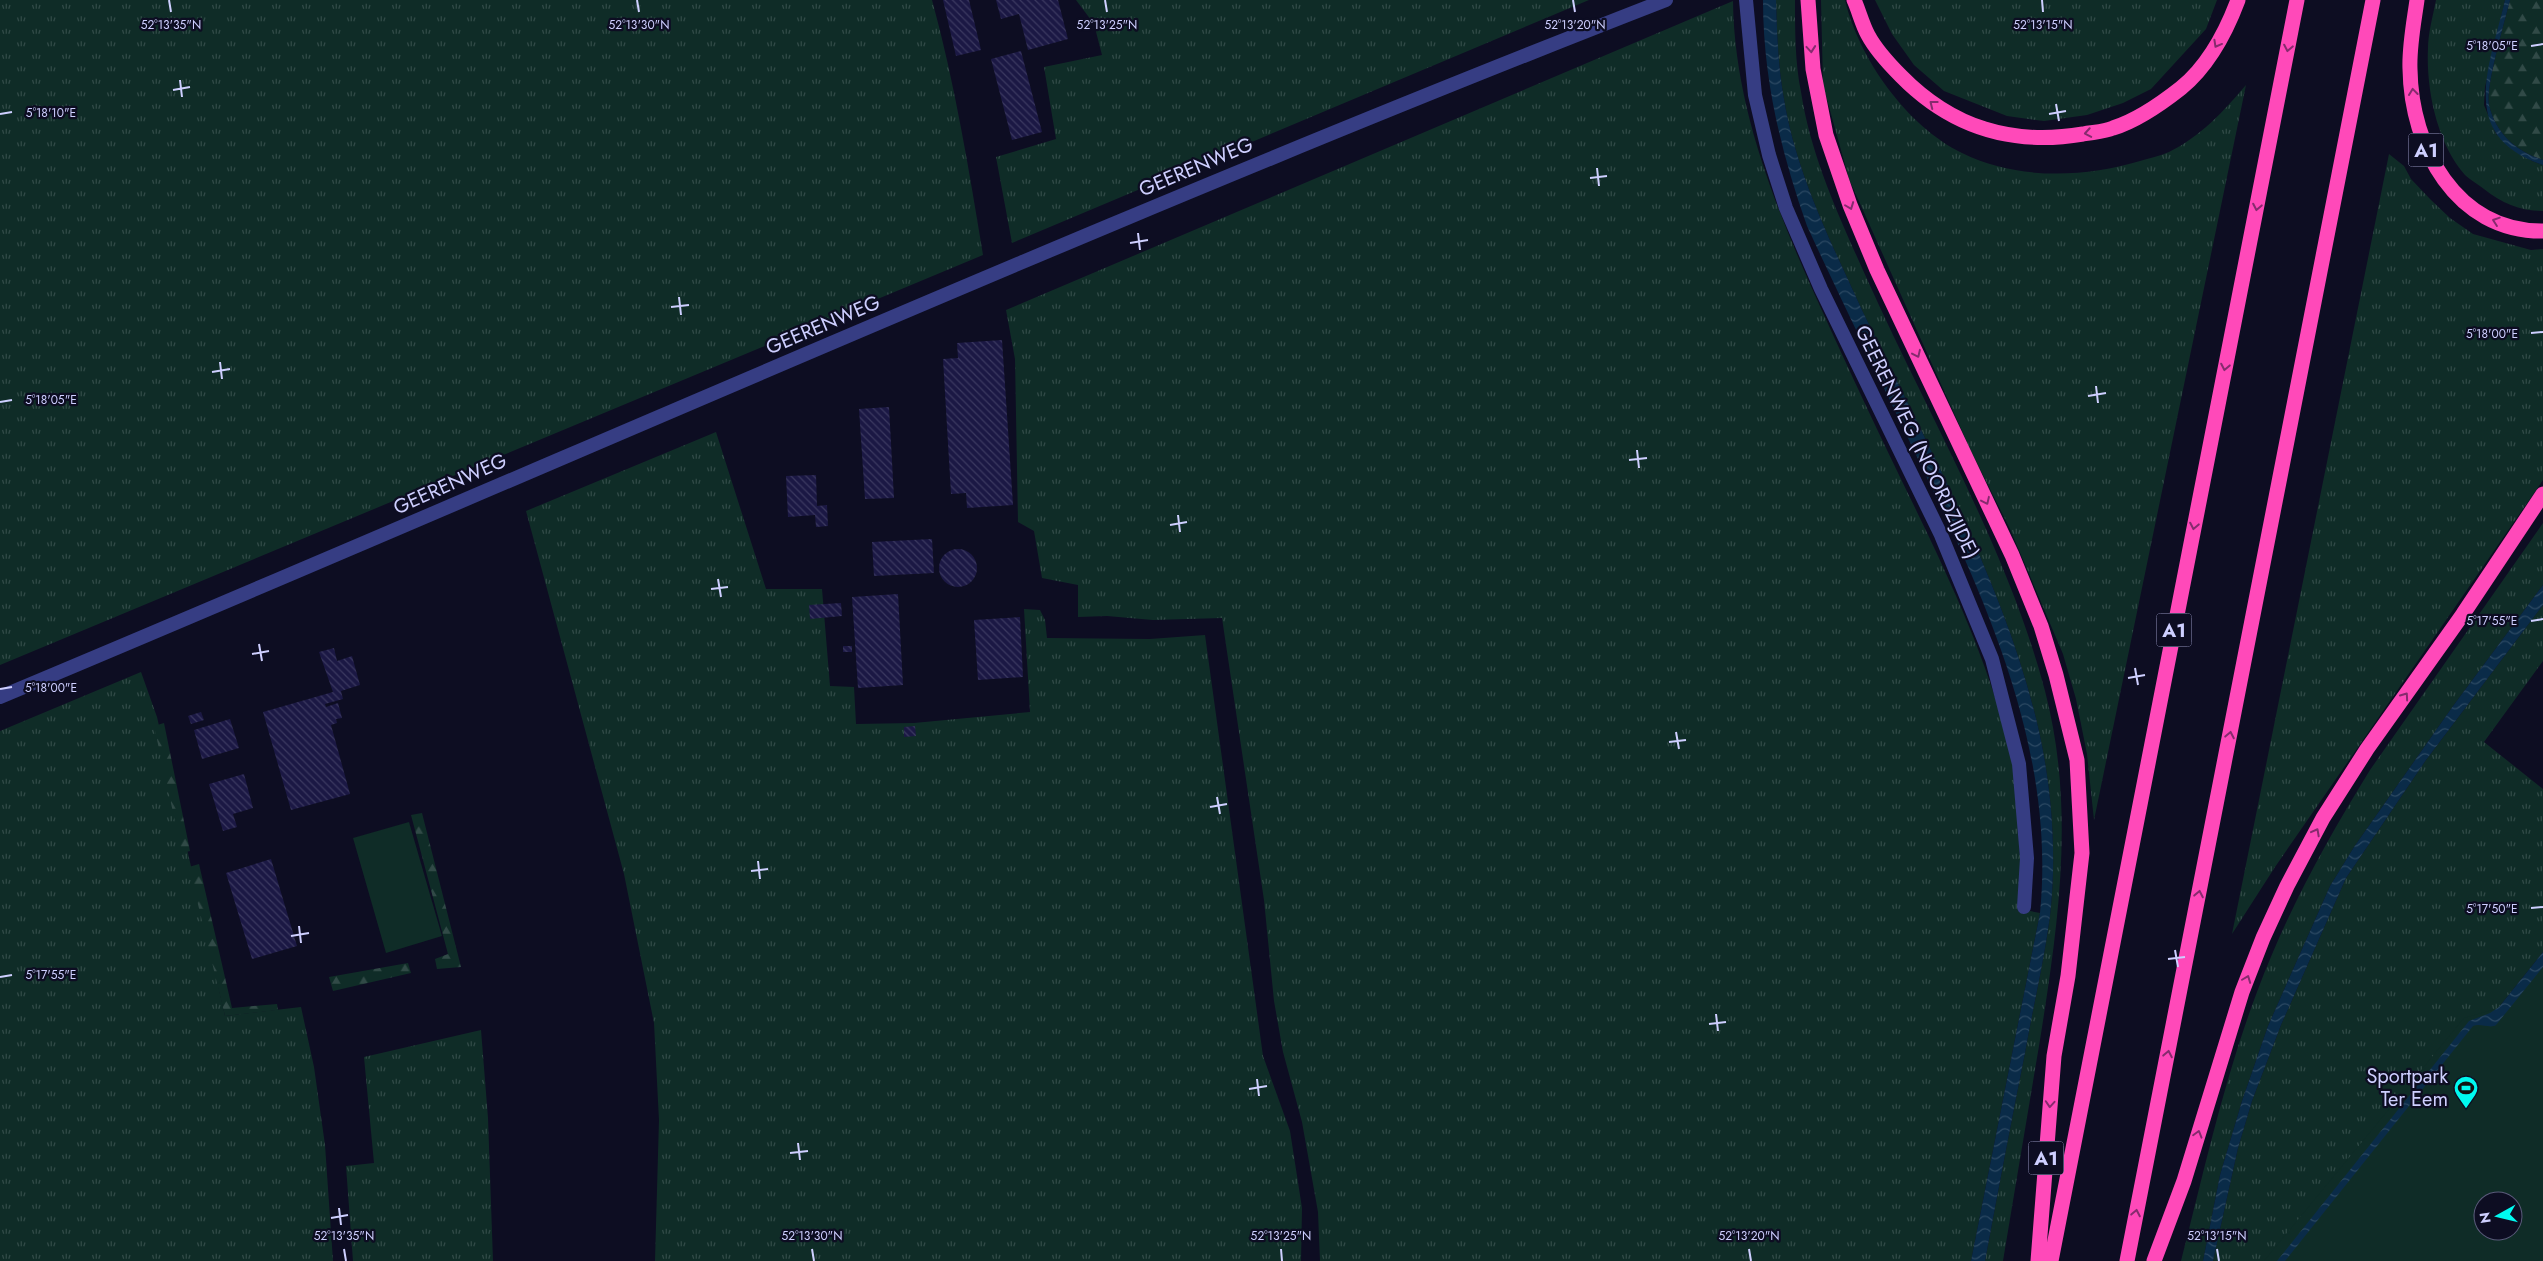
<svg xmlns="http://www.w3.org/2000/svg" width="2543" height="1261" font-family="Jost,sans-serif">
  <defs>
    <pattern id="grass-tufts" width="24" height="20" patternUnits="userSpaceOnUse" patternTransform="scale(1.25)"><rect width="24" height="20" fill="#0f2c27"/><path d="M3 7l-1-3M5 7V3M7 7l1-3M15 17l-1-3M17 17v-4M19 17l1-3" fill="none" stroke="#314a47"/></pattern>
    <pattern id="forest-firs" width="22" height="20" patternUnits="userSpaceOnUse" patternTransform="scale(1.25)"><rect width="22" height="20" fill="#0f2c27"/><path d="M5 1l3.5 6h-7zM16 11l3.5 6h-7z" fill="#314a47"/></pattern>
    <pattern id="water-waves" width="16" height="10" patternUnits="userSpaceOnUse" patternTransform="scale(1.25)"><rect width="16" height="10" fill="#0a2b48"/><path d="M0 5q4-4 8 0t8 0" fill="none" stroke="#2c4963"/></pattern>
    <pattern id="building-back-hatch" width="6" height="6" patternUnits="userSpaceOnUse" patternTransform="scale(1.25)"><rect width="6" height="6" fill="#1b1844"/><path d="M-1 5l2 2M0 0l6 6M5-1l2 2" fill="none" stroke="#3b3960"/></pattern>
  </defs>
  <rect width="100%" height="100%" fill="#0d0d22"/>
  <path fill="url(#grass-tufts)" d="M0 0H932C955 84 969 170 983 255L0 665Z
    M1076 0H1589L1012 243 996 157 1056 139 1044 67 1102 55 1094 24Z
    M1776 0H1795C1795 31 1795 62 1801 92 1811 157 1840 219 1867 279 1927 413 2008 550 2045 691 2076 810 2058 927 2039 1046 2027 1117 2015 1189 2003 1261H1985C1998 1192 2011 1122 2025 1053 2033 1007 2044 962 2050 916 2057 855 2052 790 2039 731 2006 586 1926 443 1862 310 1831 242 1796 173 1784 99 1778 66 1777 33 1776 0Z
    M1821 0H1845C1859 59 1907 126 1962 153 2017 180 2083 178 2140 161 2149 158 2160 156 2169 152 2200 137 2224 111 2246 85L2094 820 2087 754 2076 699 2063 654 2010 529 1971 451 1849 179 1823 85Z
    M1875 0H2217L2206 29 2151 89 2123 103 2087 115 2044 121 2007 116 1944 91 1914 65 1892 34Z
    M2436 0H2505L2485 87 2484 105 2496 134 2532 161 2543 165V211C2519 211 2502 203 2484 189 2478 184 2470 180 2465 175 2437 144 2426 89 2428 49 2428 33 2433 16 2436 0Z
    M1733 1C1734 102 1773 202 1814 293 1841 353 1869 413 1898 473 1941 561 1985 650 2009 746 2023 803 2021 851 2020 909L2040 913 1971 1261H1320L1318 1212 1302 1122 1283 1052 1274 1001 1264 900 1222 618 1153 620 1107 616 1078 617V585L1042 578 1034 531 1018 522 1015 359 1006 310Z
    M2389 154 2404 166 2411 179 2431 200 2450 218 2473 234 2531 250 2543 249V480L2275 867 2232 934Z
    M716 432 766 589H822L830 686 854 687 856 724 914 723 1030 712 1024 609 1040 610 1045 620 1047 638 1150 639 1205 635 1263 1056 1290 1131 1302 1208 1301 1261H655L659 1120 654 1023 624 874 526 511Z
    M2543 523V585L2453 706 2354 847 2330 886 2268 1026 2242 1101 2220 1175 2203 1261H2181C2204 1171 2224 1079 2257 992 2286 914 2326 841 2370 770Z
    M2543 605V661L2484 742 2543 789V952L2499 1007 2277 1261H2213L2238 1148 2252 1101 2281 1025 2346 878 2426 760Z
    M141 672 157 717 225 1016 301 1007 314 1067 325 1145 333 1261H0V731Z
    M481 1030 488 1118 493 1261H353L346 1166 374 1163 364 1057Z"/>
  <path fill="url(#forest-firs)" d="M2510 0H2543V160C2516 151 2496 134 2489 105 2485 88 2505 21 2510 0Z
    M164 723 190 851 182 853 154 726Z
    M422 813 461 967 437 969 435 959 448 954 411 815Z
    M199 864 232 1008 277 1004 278 1010 225 1016 189 867Z
    M408 963 411 973 333 991 329 977Z"/>
  <path fill="#0f2c27" fill-rule="evenodd" d="M409 822 442 936 386 953 353 838Z
    M2543 953V1261H2264L2464 1018 2499 1008ZM2483 1201H2513V1231H2483Z"/>
  <path fill="url(#water-waves)" d="M1763 0H1776C1777 33 1778 66 1784 99 1796 173 1831 242 1862 310 1926 443 2006 586 2039 731 2052 790 2057 855 2050 916 2044 962 2033 1007 2025 1053 2011 1122 1998 1192 1985 1261H1971L2040 913C2056 751 1986 600 1918 459 1881 381 1843 304 1807 226 1781 152 1763 79 1763 0Z
    M2505 0H2510C2505 21 2485 88 2489 105 2496 134 2516 151 2543 160V165C2456 136 2490 66 2505 0Z
    M2543 585V605L2426 760 2346 878 2281 1025 2252 1101 2238 1148 2213 1261H2203L2220 1175 2242 1101 2268 1026 2330 886 2354 847 2453 706Z
    M2543 952V967L2496 1025C2490 1029 2481 1023 2473 1026L2285 1261H2277L2469 1021 2490 1013 2499 1007Z"/>
  <path fill="url(#building-back-hatch)" d="M943 0H969L981 50 956 56Z
    M996 0H1058L1068 39 1028 50 1019 14 1001 19Z
    M1021 51 1042 132 1012 140 991 59Z
    M1002 340 1013 505 967 508 966 493 951 494 943 359 958 358 957 343Z
    M889 407 894 498 865 499 859 409Z
    M816 475 817 506 827 505 828 526 816 527 815 515 788 517 786 476Z
    M932 539 934 573 874 576 872 542Z
    M939 568a19 19 0 1 1 38 0a19 19 0 1 1-38 0Z
    M898 594 903 685 858 688 852 597Z
    M841 603 842 616 810 619 809 605Z
    M1020 617 1023 677 978 680 974 620Z
    M843 646H852V652H843Z
    M334 648 337 661 352 656 360 685 341 691 343 699 325 704 326 707 338 703 342 718 336 719 337 723 331 725 350 794 291 810 263 712 333 692 319 652Z
    M201 712 204 720 191 724 188 716Z
    M230 719 239 748 202 759 194 730Z
    M915 726 916 736 904 737V727Z
    M244 774 253 808 233 814 237 827 223 831 209 784Z
    M271 859 297 946 252 959 226 873Z"/>
  <g fill="none" stroke-linecap="round" stroke-linejoin="round">
    <path stroke="#363d83" stroke-width="14" d="M1746 0 1755 95 1769 155 1786 208 1821 289 1941 535 1992 659 2019 764 2027 858 2024 907
      M0 697C555 465 1105 218 1666 0"/>
    <path stroke="#ff49b9" stroke-width="15" d="M1808 0 1813 69 1826 135 1850 205 1877 270 2012 555 2041 626 2056 675 2077 760 2082 853 2068 976 2054 1056 2038 1261
      M1854 0C1859 11 1862 24 1868 35 1876 50 1889 64 1901 76 1952 128 2012 146 2083 134 2093 132 2104 132 2113 128 2136 121 2162 103 2181 88 2208 66 2226 32 2238 0
      M2417 0C2414 22 2409 47 2410 69 2411 147 2456 232 2543 231
      M2051 1261 2297 0
      M2127 1261 2373 0
      M2154 1261 2184 1181 2242 992 2263 938 2287 886 2323 818 2367 749 2463 614 2543 494"/>
  </g>
  <defs><path id="oneway-chevron" d="M-2-3.5L2.5 0L-2 3.5" fill="none" stroke-width="1.6" stroke-linecap="round" stroke-linejoin="round" transform="scale(1.25)"/></defs>
  <g stroke="#862b6e">
    <use href="#oneway-chevron" transform="translate(2217 44) rotate(119)"/>
    <use href="#oneway-chevron" transform="translate(2288 48) rotate(101)"/>
    <use href="#oneway-chevron" transform="translate(1811 49) rotate(85)"/>
    <use href="#oneway-chevron" transform="translate(2413 92) rotate(-97)"/>
    <use href="#oneway-chevron" transform="translate(1933 104) rotate(-142)"/>
    <use href="#oneway-chevron" transform="translate(2088 133) rotate(170)"/>
    <use href="#oneway-chevron" transform="translate(1850 206) rotate(69)"/>
    <use href="#oneway-chevron" transform="translate(2257 207) rotate(101)"/>
    <use href="#oneway-chevron" transform="translate(2496 221) rotate(-161)"/>
    <use href="#oneway-chevron" transform="translate(1917 354) rotate(65)"/>
    <use href="#oneway-chevron" transform="translate(2225 367) rotate(101)"/>
    <use href="#oneway-chevron" transform="translate(1986 501) rotate(65)"/>
    <use href="#oneway-chevron" transform="translate(2194 526) rotate(101)"/>
    <use href="#oneway-chevron" transform="translate(2405 696) rotate(-55)"/>
    <use href="#oneway-chevron" transform="translate(2230 735) rotate(-79)"/>
    <use href="#oneway-chevron" transform="translate(2316 832) rotate(-62)"/>
    <use href="#oneway-chevron" transform="translate(2199 894) rotate(-79)"/>
    <use href="#oneway-chevron" transform="translate(2247 979) rotate(-69)"/>
    <use href="#oneway-chevron" transform="translate(2168 1054) rotate(-79)"/>
    <use href="#oneway-chevron" transform="translate(2050 1104) rotate(94)"/>
    <use href="#oneway-chevron" transform="translate(2198 1134) rotate(-74)"/>
    <use href="#oneway-chevron" transform="translate(2136 1213) rotate(-79)"/>
  </g>
  <path fill="none" stroke="#cecfff" stroke-width="2" d="M169 0 171 12M637 0 639 12M1105 0 1107 12M1573 0 1575 12M2042 0 2043 12M2531 46 2543 44M180 80 182 97M173 90 190 87M2056 104 2059 121M0 114 12 112M2049 114 2066 111M1597 168 1599 186M1590 178 1607 176M1138 233 1140 250M1130 243 1148 240M679 297 681 315M671 307 689 305M2531 333 2543 332M220 362 222 379M212 372 230 369M2096 386 2098 403M2088 396 2106 393M0 402 12 400M1637 450 1639 468M1629 460 1647 458M1178 515 1180 532M1170 525 1187 522M718 579 721 597M711 589 728 587M2531 621 2543 619M259 644 262 661M252 654 269 651M2135 668 2138 685M2128 678 2145 675M0 689 12 687M1676 732 1679 749M1669 742 1686 740M1217 797 1220 814M1210 807 1227 804M758 861 760 879M751 871 768 869M2531 908 2543 907M299 926 301 943M291 936 309 933M2175 950 2178 967M2168 959 2185 957M0 977 12 975M1716 1014 1718 1031M1709 1024 1726 1022M1257 1079 1259 1096M1249 1089 1267 1086M798 1143 800 1160M790 1153 808 1151M339 1208 341 1225M331 1218 348 1215M344 1249 346 1261M812 1249 814 1261M1281 1249 1282 1261M1749 1249 1751 1261M2217 1249 2219 1261"/>
  <defs>
    <symbol id="stadium-pin" viewBox="-11 -11 22 30"><path d="M0 17L-7.5 6A9.5 9.5 0 1 1 7.5 6Z" fill="#00f9f0" stroke="#0d0d22"/><path d="M0-5a6.5 5 0 1 0 0 10a6.5 5 0 1 0 0-10ZM-3.5-1.8h7v3.6h-7Z" fill="#111"/></symbol>
  </defs>
  <g fill-rule="evenodd">
    <use href="#stadium-pin" x="2452" y="1074" width="28" height="38"/>
  </g>
  <g text-anchor="middle" dominant-baseline="central" stroke-width="4.5" stroke-linejoin="round" paint-order="stroke">
    <g fill="#0d0d22" stroke="#9495bd" stroke-width="1">
      <rect x="2408.5" y="133.5" width="35" height="33" rx="4"/>
      <rect x="2156.5" y="613.5" width="35" height="33" rx="4"/>
      <rect x="2028.5" y="1141.5" width="35" height="33" rx="4"/>
    </g>
    <g font-size="19" font-weight="bold" fill="#cecfff">
      <text x="2426" y="150">A1</text>
      <text x="2174" y="630">A1</text>
      <text x="2046" y="1158">A1</text>
    </g>
    <g font-size="20" fill="#cecfff" stroke="#0d0d22">
      <text transform="translate(1196 167) rotate(-23)">GEERENWEG</text>
      <text transform="translate(823 325) rotate(-23)">GEERENWEG</text>
      <text transform="translate(1917 442) rotate(64)">GEERENWEG (NOORDZIJDE)</text>
      <text transform="translate(450 484) rotate(-24)">GEERENWEG</text>
    </g>
    <g font-size="20" fill="#cecfff" stroke="#0d0d22" text-anchor="end">
      <text x="2448" y="1076">Sportpark<tspan x="2448" dy="23">Ter Eem</tspan></text>
    </g>
  </g>
  <g font-size="12" text-anchor="middle" fill="#cecfff" stroke="#0d0d22" stroke-width="4.5" stroke-linejoin="round" paint-order="stroke">
    <text x="171" y="29">52°13'35"N</text>
    <text x="639" y="29">52°13'30"N</text>
    <text x="1107" y="29">52°13'25"N</text>
    <text x="1575" y="29">52°13'20"N</text>
    <text x="2043" y="29">52°13'15"N</text>
    <text x="2492" y="50">5°18'05"E</text>
    <text x="51" y="117">5°18'10"E</text>
    <text x="2492" y="338">5°18'00"E</text>
    <text x="51" y="404">5°18'05"E</text>
    <text x="2492" y="625">5°17'55"E</text>
    <text x="51" y="692">5°18'00"E</text>
    <text x="2492" y="913">5°17'50"E</text>
    <text x="51" y="979">5°17'55"E</text>
    <text x="344" y="1240">52°13'35"N</text>
    <text x="812" y="1240">52°13'30"N</text>
    <text x="1281" y="1240">52°13'25"N</text>
    <text x="1749" y="1240">52°13'20"N</text>
    <text x="2217" y="1240">52°13'15"N</text>
  </g>
  <g transform="translate(2498 1216) rotate(262)"><circle r="24" fill="#0d0d22" stroke="#5a5b7a"/>
  <path d="M0-4L9 19L0 12L-9 19Z" fill="#00f9f0"/>
  <text y="-8" font-size="14" font-weight="bold" text-anchor="middle" fill="#cecfff">N</text>
  </g>
</svg>
